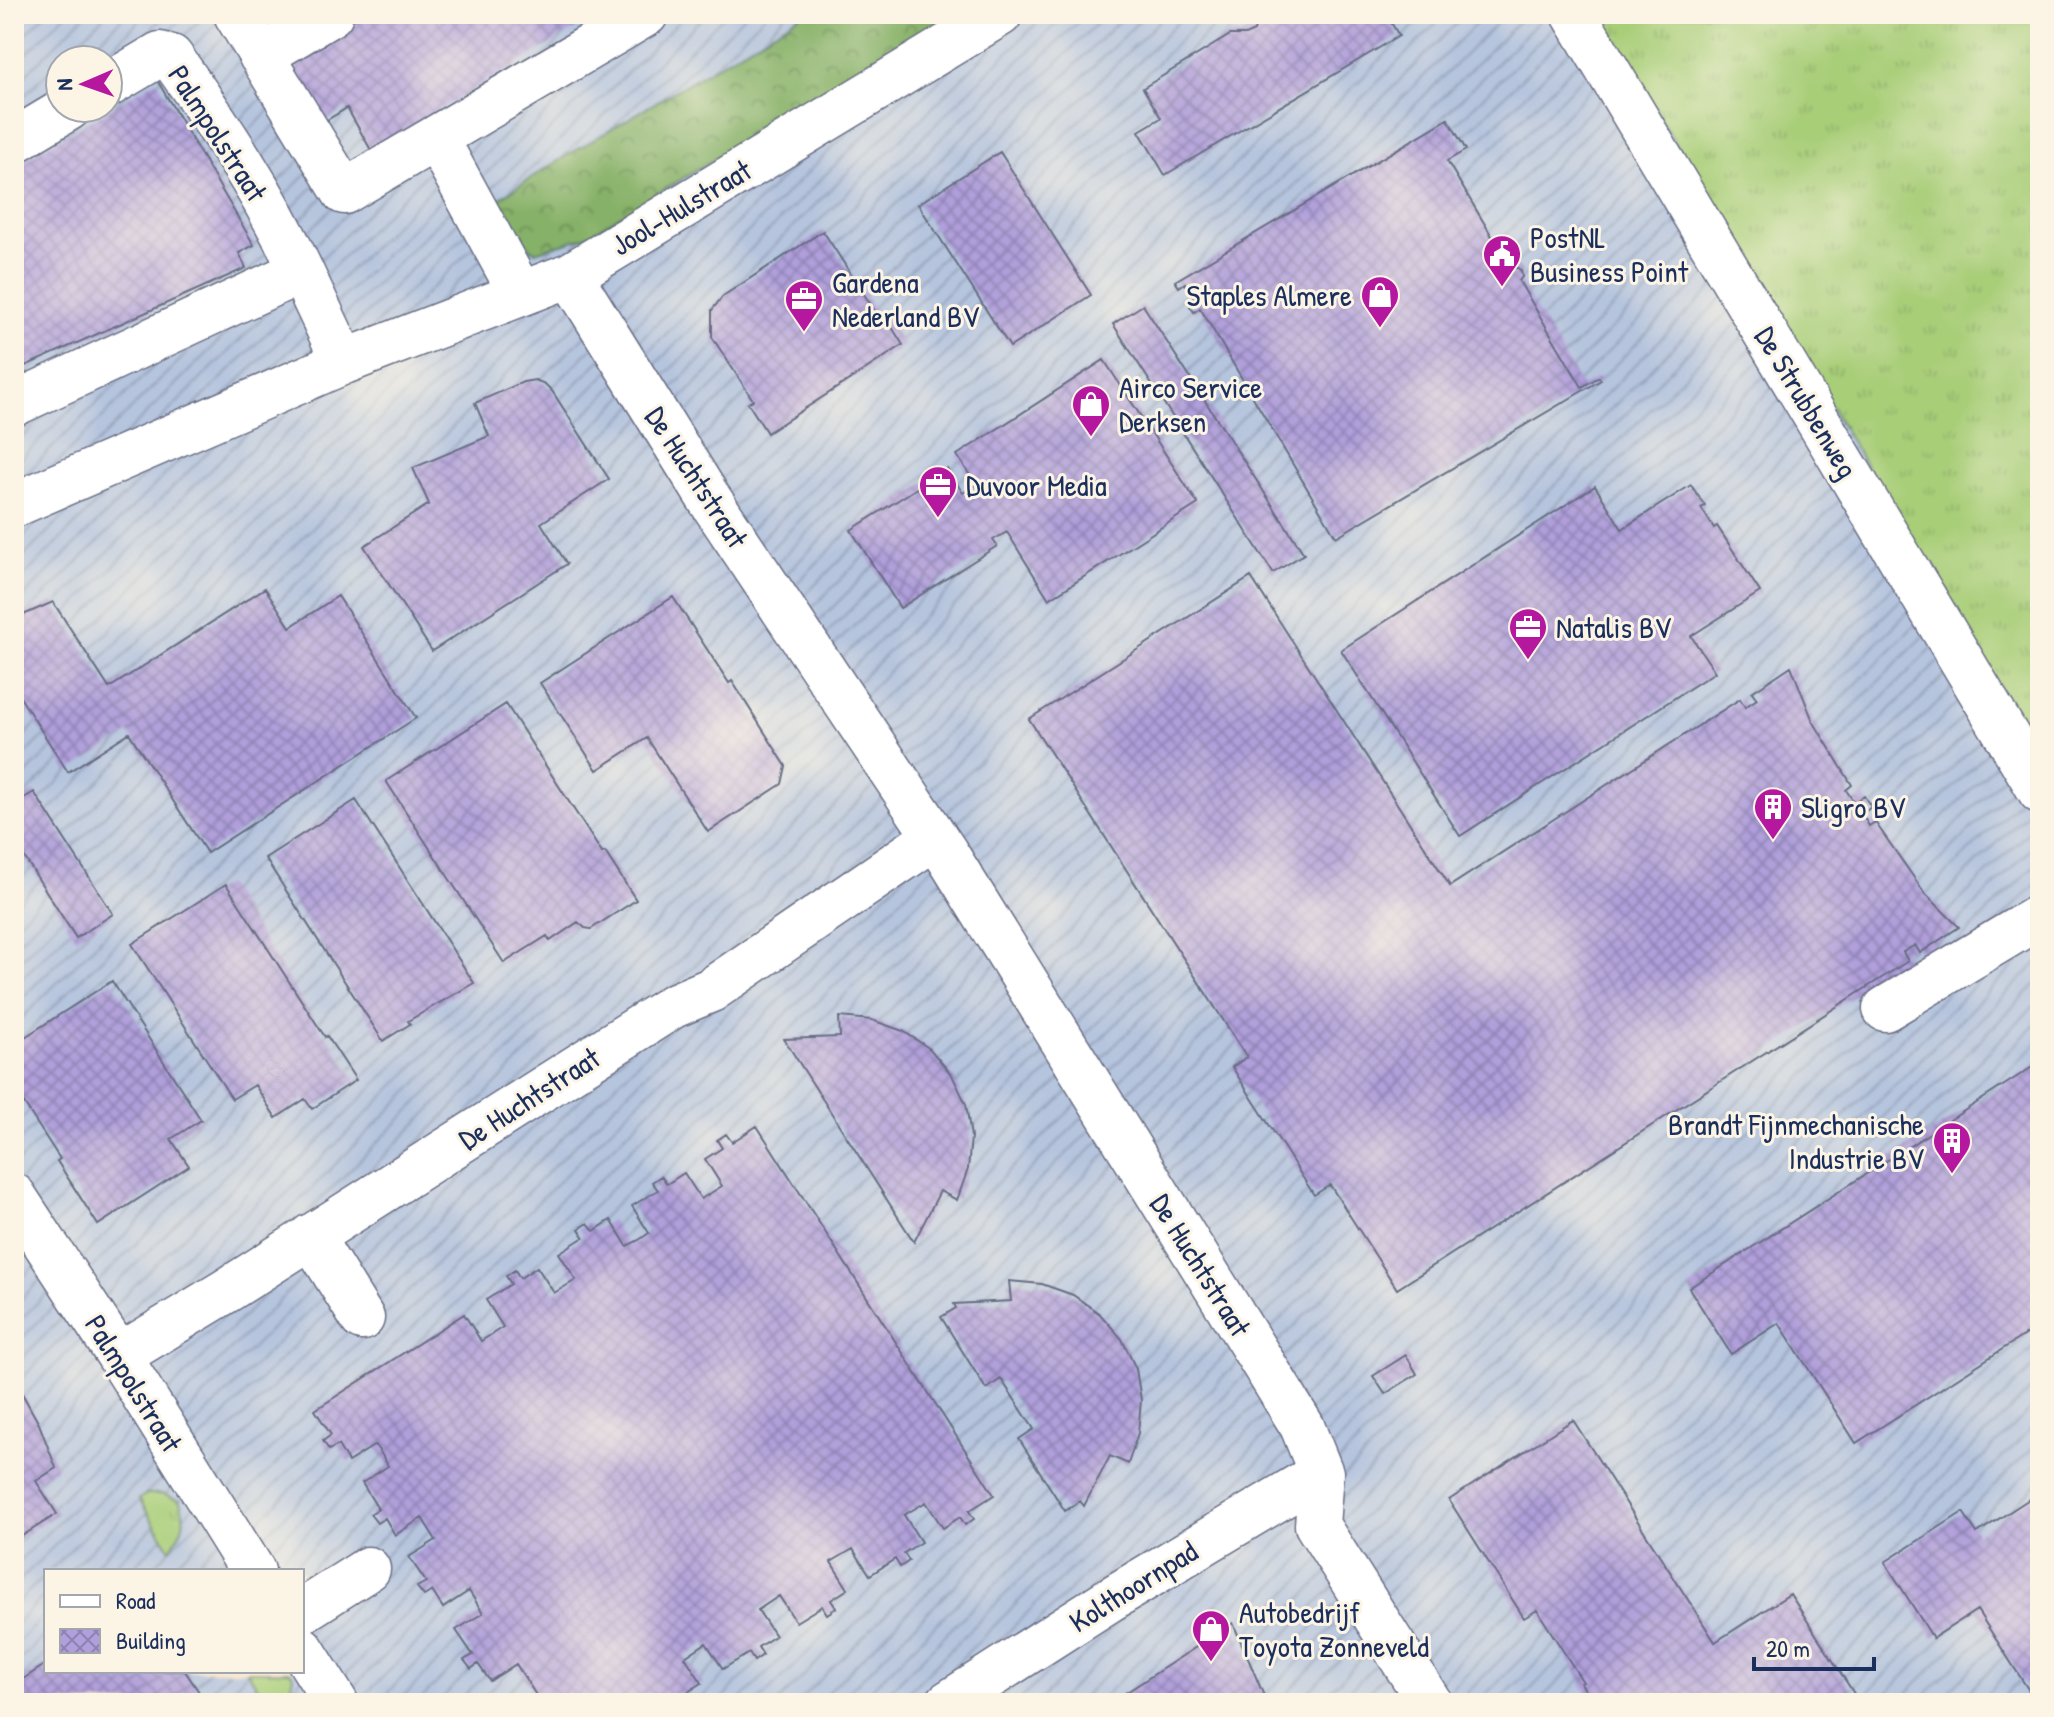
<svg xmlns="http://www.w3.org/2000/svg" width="2054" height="1717" font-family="'Patrick Hand',sans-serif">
  <defs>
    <pattern id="industrial-furrows" width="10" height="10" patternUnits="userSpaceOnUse" patternTransform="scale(2)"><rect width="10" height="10" fill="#b6c5de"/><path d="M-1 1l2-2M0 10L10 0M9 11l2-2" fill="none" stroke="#93a0b7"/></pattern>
    <pattern id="grass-tufts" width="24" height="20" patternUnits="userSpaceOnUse" patternTransform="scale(2)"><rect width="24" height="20" fill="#a8ce78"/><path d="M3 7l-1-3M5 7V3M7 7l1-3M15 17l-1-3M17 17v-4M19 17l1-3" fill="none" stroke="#90b16a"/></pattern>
    <pattern id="forest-crowns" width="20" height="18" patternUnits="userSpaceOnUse" patternTransform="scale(2)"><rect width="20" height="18" fill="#86b168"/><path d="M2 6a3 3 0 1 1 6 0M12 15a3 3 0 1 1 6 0" fill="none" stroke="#6d9059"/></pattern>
    <pattern id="building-cross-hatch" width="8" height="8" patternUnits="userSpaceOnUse" patternTransform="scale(2)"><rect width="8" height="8" fill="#b09fda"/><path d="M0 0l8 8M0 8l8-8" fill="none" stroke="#8e82b4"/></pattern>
  </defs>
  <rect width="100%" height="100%" fill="#fcf5e5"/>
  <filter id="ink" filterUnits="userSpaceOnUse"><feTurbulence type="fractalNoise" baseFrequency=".0125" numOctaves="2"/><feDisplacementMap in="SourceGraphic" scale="16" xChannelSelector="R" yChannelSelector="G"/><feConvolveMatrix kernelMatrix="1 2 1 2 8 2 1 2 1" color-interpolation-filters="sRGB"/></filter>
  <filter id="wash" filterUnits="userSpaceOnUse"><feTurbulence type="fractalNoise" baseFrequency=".006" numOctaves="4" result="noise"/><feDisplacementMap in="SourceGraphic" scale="32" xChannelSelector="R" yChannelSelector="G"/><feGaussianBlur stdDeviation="1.8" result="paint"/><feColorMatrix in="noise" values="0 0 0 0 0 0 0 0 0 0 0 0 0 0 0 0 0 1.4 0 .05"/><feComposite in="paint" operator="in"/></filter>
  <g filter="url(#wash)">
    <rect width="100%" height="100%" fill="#f7e4cc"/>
    <path fill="url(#industrial-furrows)" fill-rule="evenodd" d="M14 14H1721L2040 529V1703H14ZM60 60H108V108H60ZM46 1571H302V1671H46Z"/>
    <path fill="url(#grass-tufts)" stroke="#627e6b" stroke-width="2" d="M1599 14H2040V761Z
      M147 1494H163L179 1500C188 1520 183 1531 170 1549L139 1499Z
      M247 1671H290L293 1676 287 1703H268Z"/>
    <path fill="url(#forest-crowns)" stroke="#507063" stroke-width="2" d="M803 14H958L585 237 535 252 517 236 493 203 543 170Z"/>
    <g id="blocks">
      <path fill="url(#building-cross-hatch)" d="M363 14H601L371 150 347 108 322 123 285 60Z
        M1278 14H1386L1399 36 1165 175 1139 131 1161 118 1143 88 1230 35H1245L1254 31 1257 21 1268 22Z
        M157 80 254 245 239 253 246 268 14 371V166Z
        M1448 119 1466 150 1447 161 1511 268H1518L1521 271 1522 277 1519 281 1582 387 1599 377 1601 380 1336 537 1200 308 1194 312 1190 306 1197 302 1185 283 1179 287 1175 281Z
        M1000 152 1091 295 1010 347 918 204Z
        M823 231 880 319 885 316 903 345 767 433 748 403 753 400 712 337V310L723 296Z
        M1143 305 1304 554 1273 573 1113 324Z
        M1104 360 1198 504 1049 599 1007 532 993 540 997 546 900 608 851 530 947 469 963 493 976 485 957 455Z
        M535 380 545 384 552 391 609 479 541 523 567 564 432 651 364 546 429 504 413 468 489 436 475 403 523 382Z
        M1691 485 1705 506 1701 508 1714 528 1717 526 1760 592 1691 636 1715 672 1460 836 1341 650 1595 486 1622 529Z
        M1251 577 1450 886 1740 699 1745 707 1757 699 1752 692 1791 666 1813 721 1852 785 1846 790 1854 802 1864 796 1871 807 1862 814 1869 826 1875 822 1924 892 1959 927 1920 953 1915 945 1903 952 1908 961 1397 1289 1330 1185 1314 1195 1232 1067 1247 1057 1029 719Z
        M265 588 290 627 338 596 416 718 207 853 129 733 68 772 14 688V619L53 602 109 688Z
        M673 597 729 683 732 681 786 766 782 784 708 832 647 738 597 770 540 683Z
        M506 704 602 853 605 852 636 900 591 929 585 928 578 922 550 941 547 936 504 963 386 781Z
        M34 792 113 914 76 938 14 841V804Z
        M356 800 474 983 408 1021 410 1024 383 1041 265 858Z
        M226 884 325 1037 327 1036 356 1080 312 1109 305 1099 276 1118 255 1085 232 1099 132 944Z
        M112 981 201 1120 171 1139 189 1166 98 1225 57 1161 60 1159 14 1088V1044Z
        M839 1017 872 1020 903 1031 930 1049 952 1075 966 1104 971 1137 968 1169 957 1200 940 1191 914 1242 784 1039 840 1037Z
        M2040 1062V1325L1856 1443 1779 1323 1731 1354 1689 1288Z
        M757 1126 994 1495 969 1511 974 1519 965 1525 960 1517 943 1528 926 1502 904 1515 921 1542 904 1553 909 1561 900 1567 895 1559 870 1575 853 1549 831 1562 848 1589 831 1600 836 1608 827 1614 822 1606 796 1622 779 1596 758 1610 775 1636 758 1647 763 1655 754 1661 749 1653 723 1669 706 1643 685 1657 702 1683 670 1703H541L516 1664 490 1681 478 1664 471 1669 464 1660 473 1655 456 1630 483 1613 469 1591 443 1608 432 1591 424 1596 417 1587 426 1582 409 1557 436 1540 422 1518 395 1535 385 1518 377 1523 370 1514 378 1509 362 1483 388 1466 382 1455 375 1445 348 1462 338 1445 329 1450 323 1441 331 1435 315 1410 464 1314 481 1341 503 1327 486 1300 511 1284 506 1276 515 1270 520 1278 537 1267 554 1293 576 1280 559 1253 584 1237 579 1229 588 1223 594 1231 611 1220 627 1246 639 1240 649 1233 632 1206 658 1190 652 1182 661 1176 667 1184 684 1173 701 1199 722 1186 705 1159 722 1148 717 1140 726 1134 732 1142Z
        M1009 1281 1042 1284 1073 1295 1100 1314 1122 1339 1136 1369 1141 1400 1138 1433 1128 1464 1110 1456 1084 1506 1080 1501 1065 1511 1019 1439 1034 1429 1001 1379 986 1389 941 1317 956 1308 954 1304 1011 1301Z
        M1406 1355 1417 1374 1385 1394 1373 1376Z
        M14 1379 39 1424 56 1468 36 1481 57 1514 14 1541Z
        M1573 1420 1715 1642 1790 1594 1860 1703H1589L1585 1697 1588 1695 1581 1683 1583 1682 1537 1610 1524 1618 1449 1500Z
        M2040 1492V1703H2037L1977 1610 1933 1638 1885 1562 1963 1512 1977 1533Z
        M1233 1623 1267 1703H1110Z
        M46 1664V1671H185L201 1695 189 1703H14V1685Z"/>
    </g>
  </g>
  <g filter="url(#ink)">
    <use href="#blocks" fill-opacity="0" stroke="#686e84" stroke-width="2"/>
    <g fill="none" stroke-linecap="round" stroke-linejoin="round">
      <defs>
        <path id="minor" d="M236 14 344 192 646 14
          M1574 14 2040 791
          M261 56 331 14
          M108 85 160 54 171 57C219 125 266 195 301 271
          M436 138 521 294
          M14 141 69 108
          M570 275 708 497 946 853 1302 1426 1321 1473 1317 1525 1430 1703
          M14 404 301 271 344 362
          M14 505 344 362 570 275 1000 14
          M1885 1009 2040 916
          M14 1196 119 1356 253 1571
          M311 1236 362 1318
          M119 1356 226 1291 673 1006 711 990 935 837
          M302 1611 368 1569
          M302 1649 336 1703
          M948 1703 1109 1600 1321 1473"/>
      </defs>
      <use href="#minor" stroke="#686e84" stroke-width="47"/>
      <use href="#minor" stroke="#fff" stroke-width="44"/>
    </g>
  </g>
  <defs>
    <symbol id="civic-pin" viewBox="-11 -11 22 30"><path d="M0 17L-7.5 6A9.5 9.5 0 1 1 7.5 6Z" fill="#b5179e" stroke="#fcf5e5"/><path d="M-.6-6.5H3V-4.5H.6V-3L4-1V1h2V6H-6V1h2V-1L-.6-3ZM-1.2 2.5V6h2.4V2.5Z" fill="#fff"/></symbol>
    <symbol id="shop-pin" viewBox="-11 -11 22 30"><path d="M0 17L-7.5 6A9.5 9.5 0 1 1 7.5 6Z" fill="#b5179e" stroke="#fcf5e5"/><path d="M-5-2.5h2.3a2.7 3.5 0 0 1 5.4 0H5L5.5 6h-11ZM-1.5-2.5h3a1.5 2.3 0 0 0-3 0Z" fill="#fff"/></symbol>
    <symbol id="office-pin" viewBox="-11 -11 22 30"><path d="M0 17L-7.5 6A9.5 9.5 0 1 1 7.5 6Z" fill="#b5179e" stroke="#fcf5e5"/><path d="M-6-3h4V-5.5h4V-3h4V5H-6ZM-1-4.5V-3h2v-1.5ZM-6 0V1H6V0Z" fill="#fff"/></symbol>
    <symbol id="building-pin" viewBox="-11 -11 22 30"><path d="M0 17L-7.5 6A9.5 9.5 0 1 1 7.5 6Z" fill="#b5179e" stroke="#fcf5e5"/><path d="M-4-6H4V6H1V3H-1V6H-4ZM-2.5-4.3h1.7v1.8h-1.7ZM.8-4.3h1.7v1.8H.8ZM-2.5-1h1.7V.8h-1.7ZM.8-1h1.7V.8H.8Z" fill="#fff"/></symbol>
  </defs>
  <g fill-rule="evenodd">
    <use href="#civic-pin" x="1480" y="232" width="44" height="60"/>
    <use href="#shop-pin" x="1358" y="273" width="44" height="60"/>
    <use href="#office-pin" x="782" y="277" width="44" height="60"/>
    <use href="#shop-pin" x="1069" y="382" width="44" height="60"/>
    <use href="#office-pin" x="916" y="463" width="44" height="60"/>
    <use href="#office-pin" x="1506" y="605" width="44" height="60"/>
    <use href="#building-pin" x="1751" y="785" width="44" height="60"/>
    <use href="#building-pin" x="1930" y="1119" width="44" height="60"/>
    <use href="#shop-pin" x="1189" y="1607" width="44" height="60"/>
  </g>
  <g text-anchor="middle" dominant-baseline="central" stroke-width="6" stroke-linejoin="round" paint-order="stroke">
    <g font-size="30" fill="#1b2f5e" stroke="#fcf5e5">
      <text transform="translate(218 133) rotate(57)">Palmpolstraat</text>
      <text transform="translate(681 207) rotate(-31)">Jool-Hulstraat</text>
      <text transform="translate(1807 402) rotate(59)">De Strubbenweg</text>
      <text transform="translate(697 477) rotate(57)">De Huchtstraat</text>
      <text transform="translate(529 1098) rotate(-33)">De Huchtstraat</text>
      <text transform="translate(1201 1265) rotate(58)">De Huchtstraat</text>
      <text transform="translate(134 1383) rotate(58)">Palmpolstraat</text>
      <text transform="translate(1133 1586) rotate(-32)">Kolthoornpad</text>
    </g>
    <g font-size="30" fill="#1b2f5e" stroke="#fcf5e5" text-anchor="start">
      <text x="1530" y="237">PostNL<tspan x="1530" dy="34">Business Point</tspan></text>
      <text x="832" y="282">Gardena<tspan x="832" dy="34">Nederland BV</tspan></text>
      <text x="1352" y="295" text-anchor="end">Staples Almere</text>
      <text x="1119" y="387">Airco Service<tspan x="1119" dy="34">Derksen</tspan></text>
      <text x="966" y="485">Duvoor Media</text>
      <text x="1556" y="627">Natalis BV</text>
      <text x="1801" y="807">Sligro BV</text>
      <text x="1924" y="1124" text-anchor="end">Brandt Fijnmechanische<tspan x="1924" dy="34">Industrie BV</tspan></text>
      <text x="1239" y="1612">Autobedrijf<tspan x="1239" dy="34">Toyota Zonneveld</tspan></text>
    </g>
  </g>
  <rect width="2054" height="1717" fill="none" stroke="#fcf5e5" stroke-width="48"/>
  <rect x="44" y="1569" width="260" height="104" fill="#fcf5e5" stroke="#a2a6af" stroke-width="2"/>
  <rect x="60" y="1595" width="40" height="12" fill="#ffffff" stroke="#a2a6af" stroke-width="2"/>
  <text x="116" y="1609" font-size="24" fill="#1b2f5e">Road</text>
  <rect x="60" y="1629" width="40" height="24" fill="url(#building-cross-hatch)" stroke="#a2a6af" stroke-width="2"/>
  <text x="116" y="1649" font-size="24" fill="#1b2f5e">Building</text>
  <g transform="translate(84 84) rotate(268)"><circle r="38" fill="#fcf5e5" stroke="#a2a6af" stroke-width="2"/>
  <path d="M0-6L14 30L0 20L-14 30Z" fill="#b5179e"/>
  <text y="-12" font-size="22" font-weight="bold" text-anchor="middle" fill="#1b2f5e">N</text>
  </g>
  <path d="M1754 1657v12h120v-12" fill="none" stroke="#1b2f5e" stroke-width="4"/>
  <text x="1766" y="1657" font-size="24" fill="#1b2f5e" stroke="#fcf5e5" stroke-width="6" paint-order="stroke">20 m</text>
</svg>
